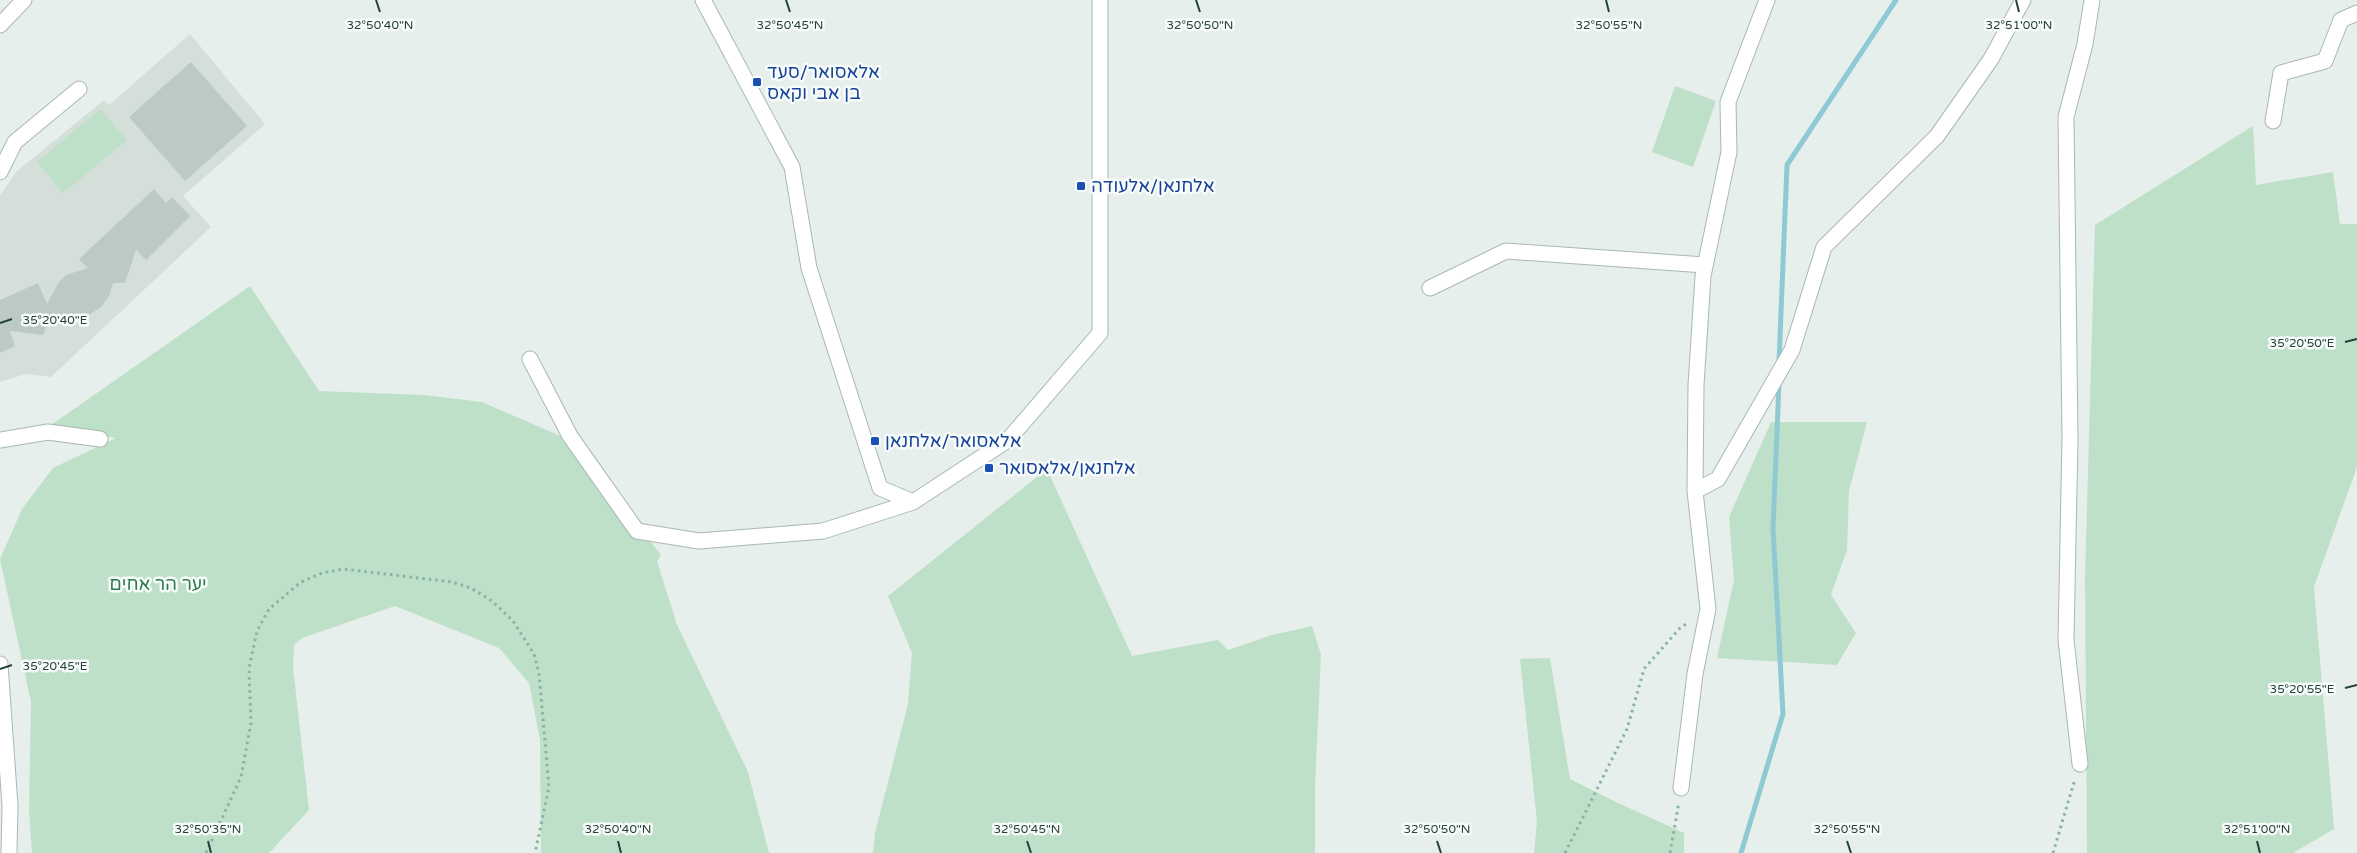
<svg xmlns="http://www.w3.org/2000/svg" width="2357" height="853" font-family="'Varela Round',Heebo,sans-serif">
  <rect width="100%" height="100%" fill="#e6efeb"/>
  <path fill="#d4dfda" d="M190 34 265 124 183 196 211 227 51 377 26 374 0 382V196L16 172 104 100 109 105Z"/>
  <path fill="#bfe0c8" d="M1675 86 1716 101 1693 167 1652 152Z
    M100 109 127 140 63 193 37 162Z
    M2253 126 2256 185 2333 172 2340 224H2357V467L2314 587 2334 829 2293 853H2087L2085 577 2095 225Z
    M250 286 319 391 424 395 482 402 565 438 608 476 645 535 661 555 657 561 677 625 748 772 769 853H541L540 740 529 683 499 648 395 606 302 638 294 645 293 667 309 810 269 853H32L29 811 31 702 0 559 22 509 53 468 116 438 56 429 51 425Z
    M1771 422H1867L1849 491 1847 550 1831 595 1856 633 1837 665 1717 658 1734 580 1729 517Z
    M1047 469 1132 656 1218 640 1228 650 1272 635 1312 626 1321 655 1315 787V853H873L875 833 908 704 912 653 888 596Z
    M1550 658 1570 779 1616 802 1684 833V853H1534L1537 822 1520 659Z"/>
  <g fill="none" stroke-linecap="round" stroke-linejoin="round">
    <path stroke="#8ec9d4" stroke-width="5" d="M1779 362 1787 165 1896 0
      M1741 853 1783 714 1773 528 1779 383"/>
  </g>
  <path fill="#bbcac4" d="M191 62 247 126 185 181 129 117Z
    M154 189 166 203 172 197 190 216 146 260 136 250 125 283H113L109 296 101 307 89 315 75 322 47 326 43 335 10 331 15 346 0 353V300L38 283 47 304 59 282 66 275 88 268 79 259Z"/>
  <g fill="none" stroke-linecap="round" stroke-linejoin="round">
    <defs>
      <path id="minor" d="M703 0 792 167 809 268 880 488 913 502 1008 440 1100 333V0
        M0 25 24 0
        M2273 121 2281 73 2325 61 2341 20 2357 13
        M0 172 15 142 79 89
        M1430 288 1506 251 1705 265
        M530 359 570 436 637 531 699 541 823 531 913 502
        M0 440 48 432 100 439
        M1695 491 1718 479 1792 350 1824 247 1937 136 1991 59 2023 0
        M0 664 10 806 9 853
        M2080 764 2066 640 2070 438 2066 117 2085 44 2092 0
        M1681 788 1695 674 1708 609 1695 491 1696 385 1703 276 1729 152 1728 102 1767 0"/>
    </defs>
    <use href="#minor" stroke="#a8b8b2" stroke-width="17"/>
    <path stroke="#86b3a5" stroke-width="3" stroke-dasharray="2.5 4" stroke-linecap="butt" d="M206 853 241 777 251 723 249 668 257 631 269 609 301 582 322 573 344 569 452 582 471 588 492 601 513 621 534 654 539 674 549 787 535 853
      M1565 853 1627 729 1644 669 1679 629 1689 622
      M1670 853 1679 802
      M2053 853 2075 779"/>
    <use href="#minor" stroke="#fff" stroke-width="15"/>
  </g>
  <path fill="none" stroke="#24423a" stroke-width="2" d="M376 0 380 12M786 0 790 12M1196 0 1200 12M1606 0 1609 12M2016 0 2019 12M0 323 12 319M2345 342 2357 339M0 669 12 665M2345 688 2357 685M208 841 211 853M618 841 621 853M1027 841 1031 853M1437 841 1441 853M1847 841 1851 853M2257 841 2260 853"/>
  <g fill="#1a4fb4" stroke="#f7fbf9" stroke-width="2">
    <rect x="752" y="77" width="10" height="10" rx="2.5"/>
    <rect x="1076" y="181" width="10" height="10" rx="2.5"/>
    <rect x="870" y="436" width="10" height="10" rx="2.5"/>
    <rect x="984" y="463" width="10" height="10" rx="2.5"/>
  </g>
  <g text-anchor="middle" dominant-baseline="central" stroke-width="5" stroke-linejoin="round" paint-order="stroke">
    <g font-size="18" fill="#164399" stroke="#f7fbf9" text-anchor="start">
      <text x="767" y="72">אלאסואר/סעד<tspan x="767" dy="21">בן אבי וקאס</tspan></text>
      <text x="1091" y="186">אלחנאן/אלעודה</text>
      <text x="885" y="441">אלאסואר/אלחנאן</text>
      <text x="999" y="468">אלחנאן/אלאסואר</text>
    </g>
    <g font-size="18" fill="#2d7a4b" stroke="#f7fbf9">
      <text x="158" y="584">יער הר אחים</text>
    </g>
  </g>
  <g font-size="12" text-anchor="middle" fill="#24423a" stroke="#f7fbf9" stroke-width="5" stroke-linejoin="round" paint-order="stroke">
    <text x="380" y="29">32°50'40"N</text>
    <text x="790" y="29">32°50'45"N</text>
    <text x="1200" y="29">32°50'50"N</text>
    <text x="1609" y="29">32°50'55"N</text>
    <text x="2019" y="29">32°51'00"N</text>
    <text x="55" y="324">35°20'40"E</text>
    <text x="2302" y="347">35°20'50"E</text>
    <text x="55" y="670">35°20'45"E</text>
    <text x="2302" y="693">35°20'55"E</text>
    <text x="208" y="833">32°50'35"N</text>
    <text x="618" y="833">32°50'40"N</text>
    <text x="1027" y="833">32°50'45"N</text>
    <text x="1437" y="833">32°50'50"N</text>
    <text x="1847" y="833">32°50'55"N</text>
    <text x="2257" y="833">32°51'00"N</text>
  </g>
</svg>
